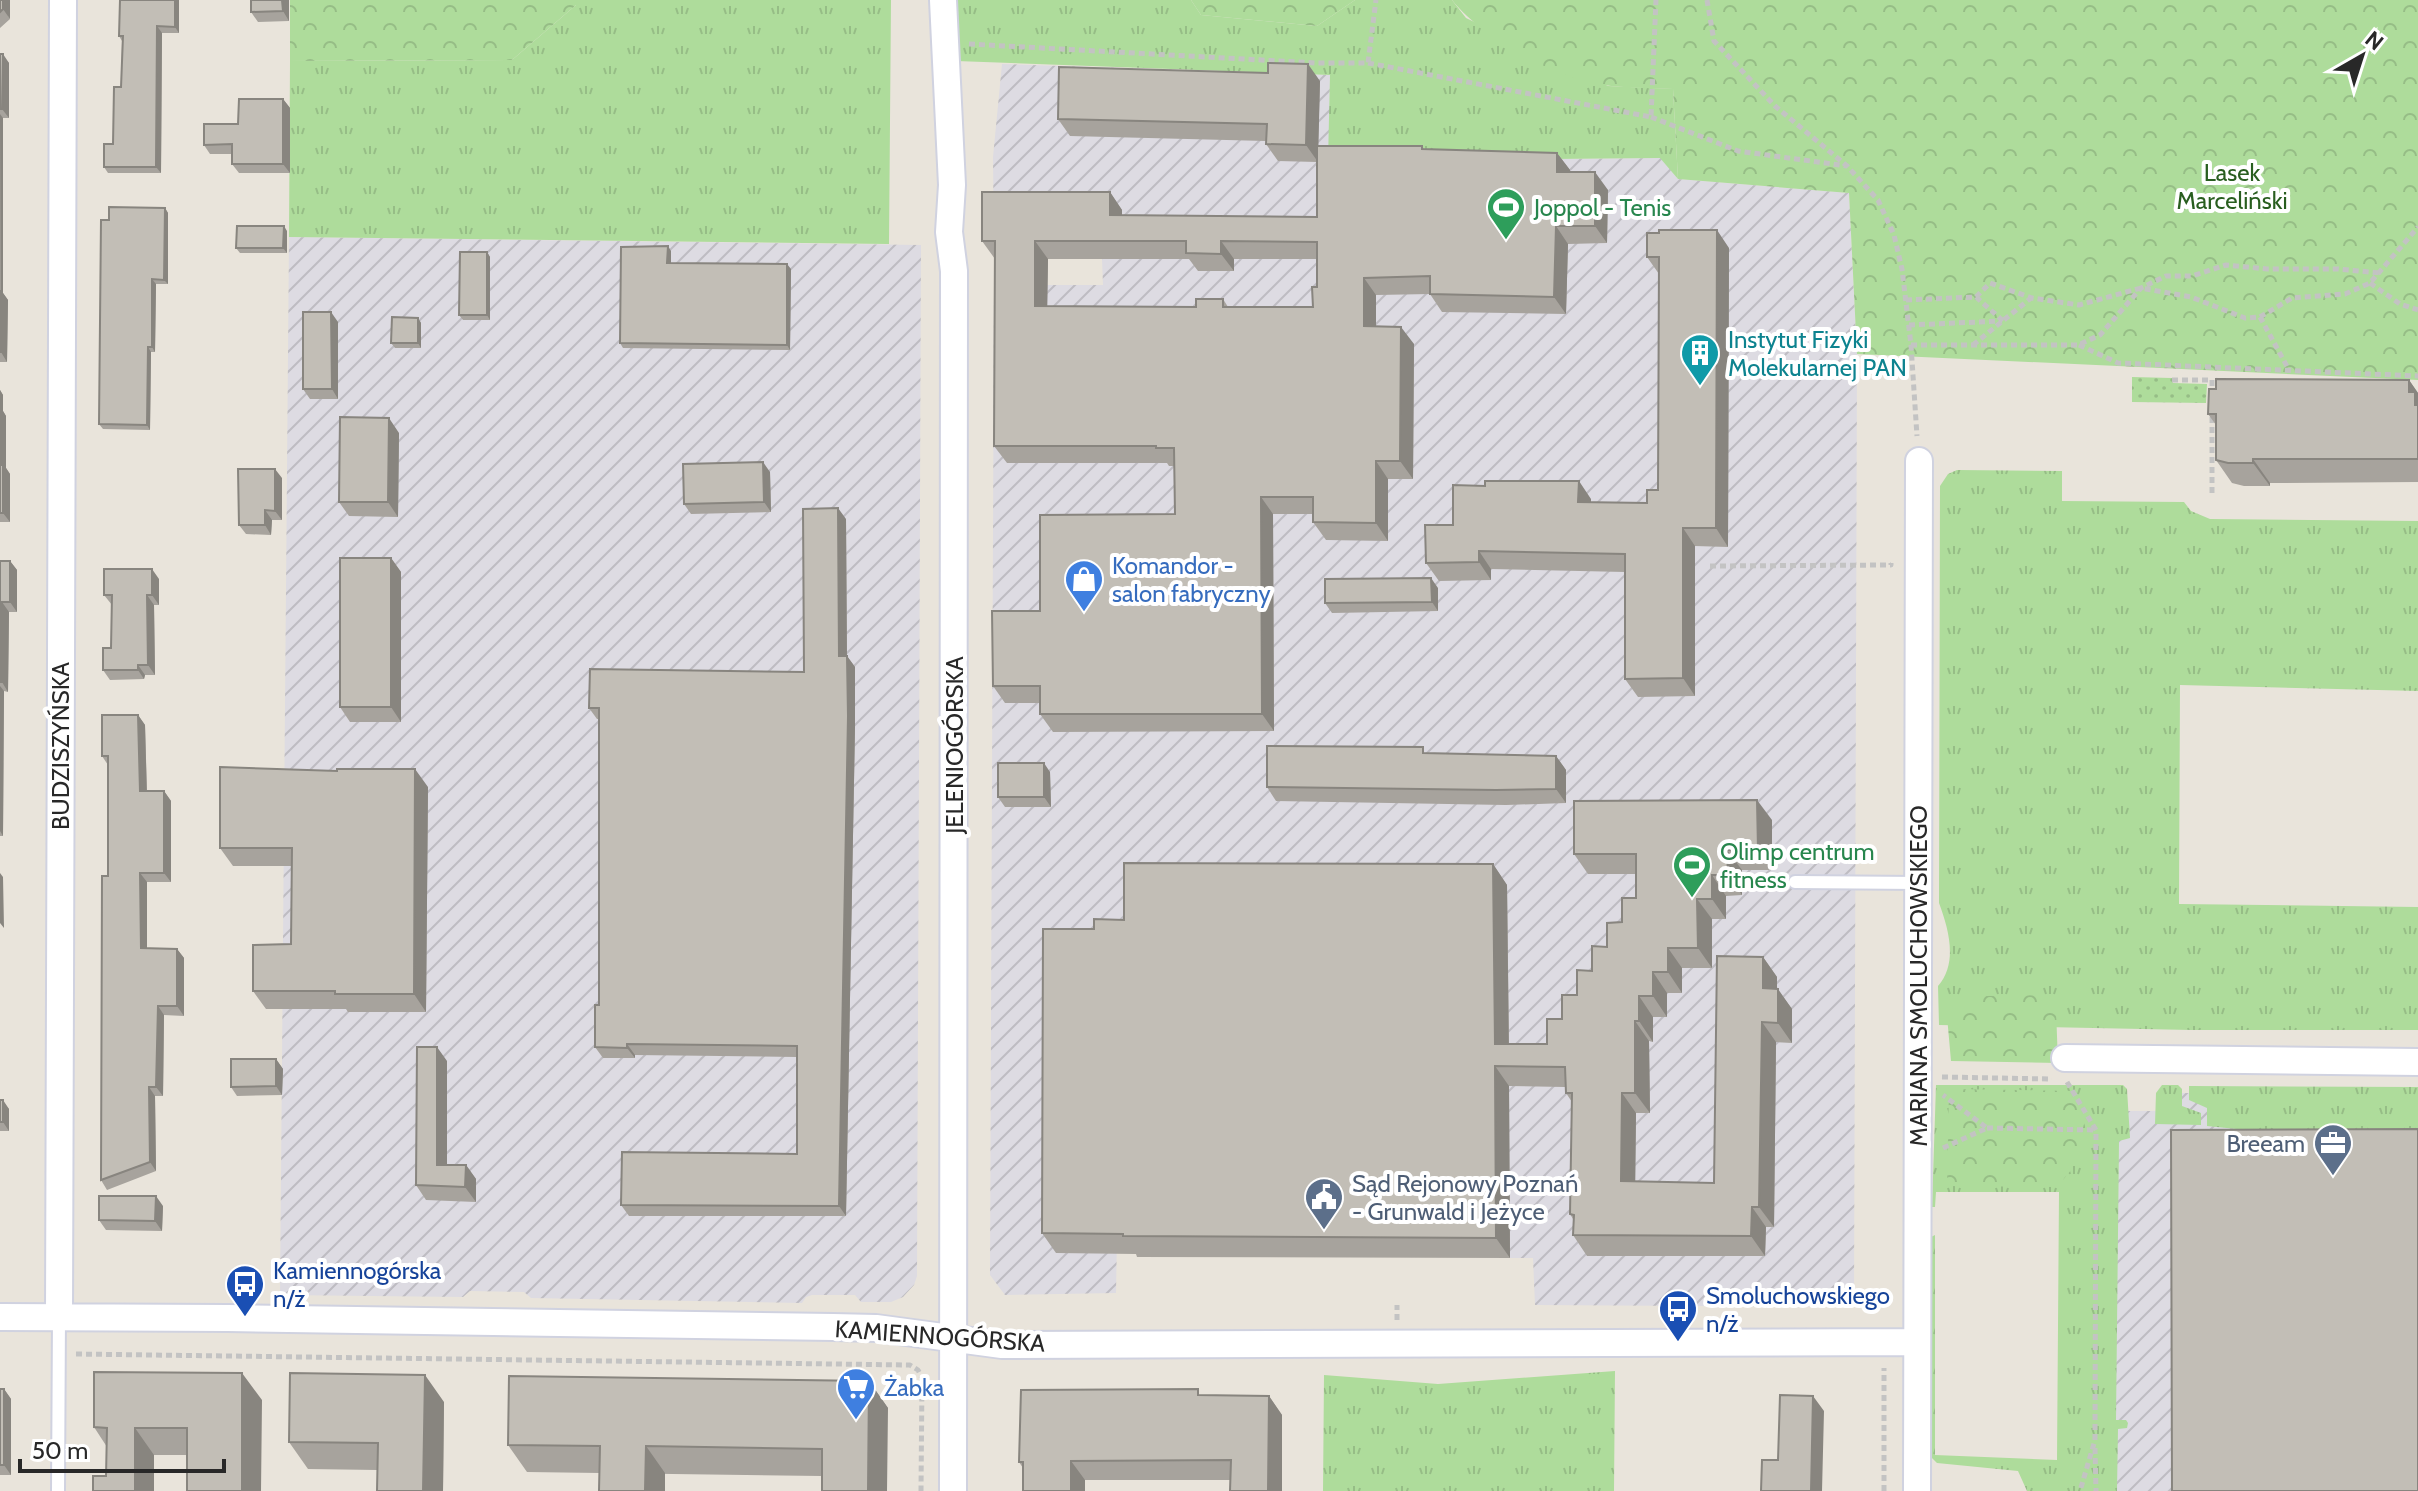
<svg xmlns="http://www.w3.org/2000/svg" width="2418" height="1491" font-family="Cabin,sans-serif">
  <defs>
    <pattern id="industrial-furrows" width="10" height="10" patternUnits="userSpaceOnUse" patternTransform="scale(2)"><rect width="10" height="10" fill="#dddbe2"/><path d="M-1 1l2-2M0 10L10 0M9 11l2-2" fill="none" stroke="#bebcc2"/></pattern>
    <pattern id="grass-tufts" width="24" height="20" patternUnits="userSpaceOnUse" patternTransform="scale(2)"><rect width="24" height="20" fill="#aedc9b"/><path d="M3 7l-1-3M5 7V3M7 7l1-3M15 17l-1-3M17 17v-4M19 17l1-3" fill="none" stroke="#96bd86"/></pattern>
    <pattern id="forest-crowns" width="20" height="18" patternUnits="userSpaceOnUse" patternTransform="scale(2)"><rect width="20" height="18" fill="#aedc9b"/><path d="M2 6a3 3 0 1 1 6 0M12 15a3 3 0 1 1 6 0" fill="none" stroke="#96bd86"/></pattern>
    <pattern id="park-dots" width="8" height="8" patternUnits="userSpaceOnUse" patternTransform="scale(2)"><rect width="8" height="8" fill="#aedc9b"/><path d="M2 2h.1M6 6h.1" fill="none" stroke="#96bd86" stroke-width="1.8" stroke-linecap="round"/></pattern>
  </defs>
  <rect width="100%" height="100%" fill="#e9e4db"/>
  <path fill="url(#industrial-furrows)" d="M1002 64 1330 75 1329 161 1661 158 1678 179 1849 193 1857 354 1854 1307 1535 1305 1533 1258H1510V1205L1118 1180 1116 1293 1005 1295 990 1275 994 285H1103L1102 259H994L993 157Z
    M289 237 921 245 917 1276 914 1285 903 1297 891 1302H861L855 1295H812L806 1297 802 1303 531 1298 524 1292 470 1291 463 1297 280 1295Z
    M2180 1093H2418V1491H2110L2114 1111H2169Z"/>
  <path fill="url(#grass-tufts)" d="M576 0H891L889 244 289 237 290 61 512 60 576 5Z
    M955 0H1191L1201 15 1317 26 1355 0H1452L1466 18 1608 86 1673 89 1678 179 1660 158 1328 161 1330 75 956 61Z
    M1957 470 2062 471V501L2184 502 2191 511 2210 519 2418 521V691L2180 685 2179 904 2418 907V1030H2191L1939 1025 1938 986C1958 963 1949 930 1939 903L1940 486 1948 474Z
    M1936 1085H2123L2127 1089 2130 1138 2119 1141 2116 1420H2126L2128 1423 2127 1428 2118 1429 2117 1491H2027L2018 1471 1937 1463 1931 1457V1237L1935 1235V1455L2057 1460 2059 1192H1936L1935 1207H1932Z
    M2162 1085H2178L2182 1089V1106L2201 1113V1125L2155 1124 2156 1093Z
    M2189 1086 2418 1087V1136L2295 1135 2207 1126V1108L2189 1100Z
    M1615 1371 1614 1491H1323L1324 1375 1438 1384Z"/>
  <path fill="url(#forest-crowns)" d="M290 0H576V5L512 60 290 61Z
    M1191 0H1355L1317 26 1201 15Z
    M1452 0H2418V380L1857 354 1849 193 1678 179 1673 89C1653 88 1632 88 1611 86 1559 80 1485 41 1452 0Z
    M2041 995 2056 1009 2058 1063 1951 1061 1946 1005 1986 996Z
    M1949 1089 2076 1091 2086 1130 2072 1169 2057 1187 1947 1186Z"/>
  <path fill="url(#park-dots)" d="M2132 377 2172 378 2173 383 2207 384 2206 403 2132 402Z"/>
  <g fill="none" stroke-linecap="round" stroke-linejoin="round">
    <defs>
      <path id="lane" d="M1795 882 1919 883
        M58 1491 59 1316"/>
      <path id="street" d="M943 0 952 185 949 232 954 271 953 1491
        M2065 1058 2418 1062
        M59 1316 63 0
        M0 1317 228 1318 833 1327 876 1328 1002 1345 1917 1342
        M1917 1491 1919 461"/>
    </defs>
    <use href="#lane" stroke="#d0d2e0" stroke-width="16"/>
    <use href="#street" stroke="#d0d2e0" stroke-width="30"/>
    <path stroke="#c3c3c3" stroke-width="5" stroke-dasharray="6 4" stroke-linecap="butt" d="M1707 0 1714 41 1775 106 1847 166 1878 200 1894 235 1902 269 1911 345 1917 436
      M969 44 1316 63H1368L1376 0
      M1368 63 1651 117 1656 0
      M1651 117 1738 151 1847 166
      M2370 283 2400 304 2418 310
      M1976 297 1990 283 2032 298 2079 305 2141 288 2191 297 2245 318 2260 317 2292 298 2345 294 2370 283 2418 227
      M1906 300 1976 297 2003 321
      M2260 317 2289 370
      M1909 325 2002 321
      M1911 345H2078L2100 335 2141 288 2166 276H2192L2226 265 2267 269H2338L2380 273
      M1973 345 2031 298
      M2079 345 2118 363 2418 376
      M2172 380H2212
      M2212 396V380L2223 381
      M2212 493V414
      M1710 566 1891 565V563
      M1942 1077 2052 1079
      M2067 1082 2096 1130 2095 1440 2080 1491
      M1987 1128 2096 1130
      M1943 1148 1987 1128 1943 1095
      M1397 1320V1305
      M76 1354 910 1365 918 1370 922 1378 921 1491
      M2095 1448 2096 1491
      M1884 1491V1368"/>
    <use href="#lane" stroke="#fff" stroke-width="12"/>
    <use href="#street" stroke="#fff" stroke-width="26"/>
  </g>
  <path fill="#a7a39d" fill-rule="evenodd" d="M0 0 10 19 0 28Z
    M120 0H179V33H162L161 173H108L104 167 113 144 121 87 122 41 119 36Z
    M251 0H289V21L258 22 251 12Z
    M0 54 9 63V118H3L2 171 3 293 8 300 7 362H0Z
    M1320 81 1318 146H1422L1424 149 1557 153 1570 170V172L1608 190 1607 243 1568 244 1566 314 1442 312 1430 294 1376 295V326L1414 344 1413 479H1388V541L1326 540 1313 522V514H1273L1274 731 1053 732 1040 714V703H1005L993 686 1040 611 1175 514 1174 466H1169L1167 463H1007L994 446 995 259 982 241 1110 192 1122 210V216L1317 217V162L1278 161 1266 144V141L1070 136 1058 119ZM1048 259H1189L1198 271H1234V259H1317V287L1313 307H1228L1223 299 1196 307 1047 306Z
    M283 99 290 108V173H239L232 164V154H210L204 145Z
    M165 208 168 213V284H156L155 352H151L150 430 103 429 99 424 109 220Z
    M287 231V253H240L236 248Z
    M1729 248 1728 547 1695 546V696L1638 697 1625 679V572L1491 569V580L1439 581 1426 563 1453 525 1591 499V502L1647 503 1658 490 1659 274 1647 257Z
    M671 251V263L791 269 790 350 623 348 620 343Z
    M487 252 490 257V320H463L459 315Z
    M418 318 421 323V348H395L391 343Z
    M338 322V399H310L303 389Z
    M2409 380 2418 393V482L2270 483V486H2244L2232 483 2216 460V425L2208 414Z
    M0 390 3 395V411L6 416V468L10 474V522H0Z
    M399 433 398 517 349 516 339 502Z
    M770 472 771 512 691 514 684 504Z
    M282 478V520H272L271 535 246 534 239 525Z
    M846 519 847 656 855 667V727L846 1216H629L621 1205 797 1154V1057L635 1055V1058H603L595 1047 599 1005V719H597L589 708 804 672Z
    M391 558 401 572V722H350L340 707Z
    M0 561H10L17 570V612H9L8 692 4 691 3 836H0Z
    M159 579V605H154L155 675H145L144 679 110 680 103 670 111 648 112 605 104 595Z
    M1438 588V611L1332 613 1325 603Z
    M138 715 145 725 147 791H164L171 801V882H147V948L177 949 184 958V1016L164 1015 163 1096H155L156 1171 107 1190 101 1180 108 876V765L102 756Z
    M1426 753 1556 756 1566 770V803L1506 805 1276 801 1267 787Z
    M1050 772 1051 807H1005L998 797Z
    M428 787 426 1012H348L346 1009H266L253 991 291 944 292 866H233L220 848Z
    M1772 820V870H1742V895L1726 896V919H1712V968H1682V993H1667V1017H1653V1042L1649 1041 1650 1113H1636L1635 1182 1714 1183 1763 957 1777 977V989L1792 1009V1043L1776 1042 1774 1227H1766L1765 1256H1587L1573 1235V1219L1570 1214 1572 1102 1566 1093 1565 1087 1509 1086 1510 1258 1137 1257 1136 1254 1056 1253 1042 1233 1094 929 1124 920 1493 864 1507 885 1509 1044H1547L1636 898V874H1588L1574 854Z
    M276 1059 283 1069 282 1095 237 1096 231 1087Z
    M447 1061V1165H466L476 1179V1202L426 1200 416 1185Z
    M0 1100 9 1109V1131H0Z
    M163 1206 162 1231 106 1230 99 1220Z
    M869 1381 888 1408 822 1476 527 1472 508 1445Z
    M0 1389H4L11 1399V1475H0Z
    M1202 1395 1269 1396 1282 1415V1491H1230L1231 1480H1085L1023 1468 1019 1462Z
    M262 1400 187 1455H154V1491H93L106 1476 107 1447 94 1427Z
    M444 1402 443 1491H377V1470L308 1469 289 1442Z"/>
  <path fill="#88857f" d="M3 0H10V19L3 9Z
    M175 0H179V33L175 27Z
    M282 0H289V21L283 11Z
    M157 26 162 33 161 173 156 167Z
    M3 54 9 63V118L2 109Z
    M1308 64 1320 81 1318 162 1306 145Z
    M283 99 290 108V173L283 164Z
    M0 114 3 118V293L8 300 7 362 1 352Z
    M1557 153 1570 170 1569 190 1557 172Z
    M1595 172 1608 190 1607 243 1595 226Z
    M1110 192 1122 210V233L1110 215Z
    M165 208 168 213V284L164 280Z
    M284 226 287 231V253L283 248Z
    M1556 226 1568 244 1566 314 1554 297Z
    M1717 230 1729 248 1728 547 1716 528Z
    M1035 241 1048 259 1047 324 1035 306Z
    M1221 241 1234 259V271L1221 254Z
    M668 246 671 251V268L667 263Z
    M487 252 490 257V320L487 315Z
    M787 264 791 269 790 350 787 345Z
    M1364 278 1376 295V344L1364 326Z
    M152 279 156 284 155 352 152 347Z
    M331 312 338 322V399L332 389Z
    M418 318 421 323V348L418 343Z
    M1401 327 1414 344 1413 479 1400 461Z
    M148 347 151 352 150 430 147 425Z
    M2409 380 2418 393V410L2409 392Z
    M0 390 3 395V411L6 416V468L10 474V522L3 513 0 466Z
    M389 418 399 433 398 517 388 502Z
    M2253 459 2270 483V486L2253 463Z
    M1376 461 1388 479V541L1376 523Z
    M763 462 770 472 771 512 764 502Z
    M275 469 282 478V520L275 511Z
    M1579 481 1591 499V520L1578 502Z
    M1261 497 1273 514 1274 731 1262 714Z
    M838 508 846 519 847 667 839 656Z
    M265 510 272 520 271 535 265 525Z
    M1683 528 1695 546V696L1683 678Z
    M1479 551 1491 569V580L1479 562Z
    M391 558 401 572V722L391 707Z
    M10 561 17 570V612L10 602Z
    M152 569 159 579V605L152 595Z
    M1431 578 1438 588V611L1432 602Z
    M147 595 154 605 155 675 148 665Z
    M2 602 9 612 8 692 2 682Z
    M847 656 855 667V727L846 1216 839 1206Z
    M138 665 145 675 144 679 138 670Z
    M0 686 4 691 3 836 0 831Z
    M138 715 145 725 147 800 140 791Z
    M1556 756 1566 770V803L1556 789Z
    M1044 763 1050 772 1051 807 1044 797Z
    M415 769 428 787 426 1012 414 994Z
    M164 791 171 801V882L164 873Z
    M1757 800 1772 820V870L1758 850Z
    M1727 850 1742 870V895L1728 875Z
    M1493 864 1507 885 1509 1065 1495 1044Z
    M0 873 3 877 4 928 0 923Z
    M140 873 147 882V958L141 948Z
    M1712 875 1726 896V919L1712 899Z
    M1697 899 1712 919V968L1698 948Z
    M1668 948 1682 968V993L1668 972Z
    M177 949 184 958V1016L177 1006Z
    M1763 957 1777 977V1009L1763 988Z
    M1653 972 1667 993V1017L1653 996Z
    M1778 989 1792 1009V1043L1778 1023Z
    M1639 996 1653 1017V1042L1639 1021Z
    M158 1006 164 1015 163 1096 156 1087Z
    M1635 1021 1649 1041 1650 1113 1635 1093Z
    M1762 1022 1776 1042 1774 1227 1759 1207Z
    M627 1044 635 1055V1058L627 1048Z
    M437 1047 447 1061V1179L437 1165Z
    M276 1059 283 1069 282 1095 276 1086Z
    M1495 1066 1509 1086 1510 1258 1496 1238Z
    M149 1087 155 1096 156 1171 150 1162Z
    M1622 1093 1636 1113 1635 1202 1621 1181Z
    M3 1100 9 1109V1131L3 1122Z
    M466 1165 476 1179V1202L465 1187Z
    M156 1196 163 1206 162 1231 155 1221Z
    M1752 1207 1766 1227 1765 1256 1751 1236Z
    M242 1373 262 1400 261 1491H242Z
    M425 1375 444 1402 443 1491H423Z
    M869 1381 888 1408 887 1491H868Z
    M4 1389 11 1399V1475L4 1465Z
    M1269 1396 1282 1415V1491H1268Z
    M1813 1396 1824 1411 1822 1491H1811Z
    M135 1428 154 1455V1491H135Z
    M646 1446 665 1473V1491H645Z
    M1071 1461 1085 1480V1491H1071Z"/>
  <path fill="#c2beb6" stroke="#88857f" stroke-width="2" fill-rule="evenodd" d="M0 0H3V9L0 12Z
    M120 0H175V27L157 26 156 167H104V144H113L114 87H121L123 36H119Z
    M251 0H282L283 11 251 12Z
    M0 54H3L2 109H0Z
    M1268 63 1308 64 1306 145 1266 144 1267 124 1058 119 1059 67 1268 73Z
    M239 99H283V164H232V144L204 145V124H238Z
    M1317 146H1422V149L1557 153V172H1595V226H1556L1554 297 1430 294V276L1364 278V326L1401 327 1400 461H1376V523L1313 522V497H1261L1262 714H1040V686H993L992 611H1040V515L1175 514 1174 448H1156V446H994L995 241H982V192H1110V215L1317 217ZM1035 241H1186V253L1221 254V241L1317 242V287H1312L1313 307H1223V299H1196V307L1035 306Z
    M109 207 165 208 164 280 152 279V347H148L147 425 99 424 101 220H109Z
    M237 226H284L283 248H236Z
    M1659 230H1717L1716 528H1683V678L1625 679V554L1479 551V562L1426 563 1425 525H1453V485L1485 486V481H1579L1578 502 1647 503V490H1658L1659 257H1647V233H1659Z
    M668 246 667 263 787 264V345L620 343 621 247Z
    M460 252H487V315H459Z
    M0 291H1V352H0Z
    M303 312H331L332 389H303Z
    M392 317 418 318V343H391Z
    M2216 379 2409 380V392H2415V405H2418V459H2253V463H2228L2216 460V414H2208L2209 389H2216Z
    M340 417 389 418 388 502H339Z
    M763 462 764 502 684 504 683 464Z
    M0 465H3V513H0Z
    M238 469H275V511L265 510V525H239Z
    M838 508 839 656H847L848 716 839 1206 621 1205 622 1152 797 1154V1046L627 1044V1048L595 1047V1005H599V708H589L590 669 804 672 803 509Z
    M340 558H391V707H340Z
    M0 561H10V602H2V682H0Z
    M104 569H152V595H147L148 665H138V670H103V648H111L112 595H104Z
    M1431 578 1432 602 1325 603V579Z
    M102 715H138L140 791H164V873H140L141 948 177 949V1006H158L156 1087H149L150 1162 101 1180 102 876H108V756H102Z
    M1267 746 1423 747V753L1556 756V789L1496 790 1267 787Z
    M998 763H1044V797H998Z
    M220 767 337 771V769H415L414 994H335V991H253V945L291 944 292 848H220Z
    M1757 800 1758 850H1727L1728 875H1712V899H1697L1698 948H1668V972H1653V996H1639V1021H1635V1093H1622L1621 1181 1714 1183 1717 956 1763 957V988L1778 989V1023L1762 1022 1759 1207H1752L1751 1236 1573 1235 1574 1215 1570 1214 1572 1093H1566L1565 1067 1495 1066 1496 1238 1123 1236V1234L1042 1233 1043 929H1094V919L1124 920V863L1493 864 1495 1044H1547V1019H1562V995H1577V970L1592 971V946L1607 947V923L1622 922V898H1636V854H1574V801Z
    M417 1047H437V1165H466L465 1187 416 1185Z
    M231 1059H276V1086L231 1087Z
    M0 1100H3V1122H0Z
    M2418 1129V1491H2172L2171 1130Z
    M99 1196H156L155 1221 99 1220Z
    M94 1372 242 1373V1491H187V1428H135V1491H93V1476H106L107 1428 94 1427Z
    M290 1373 425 1375 423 1491H377L378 1443 289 1442Z
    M509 1376 869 1381 868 1491H822V1449L646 1446 645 1491H599L600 1446 508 1445Z
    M0 1389H4V1465H0Z
    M1198 1389V1395L1269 1396 1268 1491H1230L1231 1460 1071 1461V1491H1023V1462H1019L1021 1390Z
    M1780 1395 1813 1396 1811 1491H1761L1762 1460H1778Z"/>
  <defs>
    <symbol id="stadium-pin" viewBox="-11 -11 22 30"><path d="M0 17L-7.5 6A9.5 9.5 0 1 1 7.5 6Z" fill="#2e9e5b" stroke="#fff"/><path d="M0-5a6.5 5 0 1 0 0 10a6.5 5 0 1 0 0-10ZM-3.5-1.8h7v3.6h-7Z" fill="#fff"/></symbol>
    <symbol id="building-pin" viewBox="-11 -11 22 30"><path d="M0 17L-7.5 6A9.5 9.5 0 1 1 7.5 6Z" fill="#0f9aa8" stroke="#fff"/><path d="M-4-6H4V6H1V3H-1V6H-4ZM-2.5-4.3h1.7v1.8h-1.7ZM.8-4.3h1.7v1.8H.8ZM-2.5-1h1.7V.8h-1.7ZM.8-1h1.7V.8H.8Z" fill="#fff"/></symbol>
    <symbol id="shop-pin" viewBox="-11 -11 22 30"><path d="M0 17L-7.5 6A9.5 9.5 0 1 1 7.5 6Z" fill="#3f7fe0" stroke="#fff"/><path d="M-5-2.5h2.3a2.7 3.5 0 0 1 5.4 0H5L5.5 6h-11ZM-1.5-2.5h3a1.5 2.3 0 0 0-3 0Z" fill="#fff"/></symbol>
    <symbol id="office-pin" viewBox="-11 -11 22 30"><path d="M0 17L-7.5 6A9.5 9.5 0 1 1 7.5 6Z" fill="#5c6f8a" stroke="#fff"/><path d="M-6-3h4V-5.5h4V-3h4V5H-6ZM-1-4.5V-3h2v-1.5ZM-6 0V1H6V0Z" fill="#fff"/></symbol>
    <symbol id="civic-pin" viewBox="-11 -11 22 30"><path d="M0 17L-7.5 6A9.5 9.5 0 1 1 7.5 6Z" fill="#5c6f8a" stroke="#fff"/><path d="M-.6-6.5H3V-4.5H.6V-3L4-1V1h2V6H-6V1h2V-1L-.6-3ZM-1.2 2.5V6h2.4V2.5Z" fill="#fff"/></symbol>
    <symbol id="bus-pin" viewBox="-11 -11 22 30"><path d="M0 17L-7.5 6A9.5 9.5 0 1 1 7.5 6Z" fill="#1a4fb4" stroke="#fff"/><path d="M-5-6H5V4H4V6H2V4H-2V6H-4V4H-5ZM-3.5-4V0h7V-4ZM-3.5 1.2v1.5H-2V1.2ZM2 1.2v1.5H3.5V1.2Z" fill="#fff"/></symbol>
    <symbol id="supermarket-pin" viewBox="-11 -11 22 30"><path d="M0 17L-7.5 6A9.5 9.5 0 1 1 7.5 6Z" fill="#3f7fe0" stroke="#fff"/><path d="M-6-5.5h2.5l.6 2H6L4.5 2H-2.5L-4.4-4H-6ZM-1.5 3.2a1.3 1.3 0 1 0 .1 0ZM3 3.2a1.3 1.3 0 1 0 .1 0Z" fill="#fff"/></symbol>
  </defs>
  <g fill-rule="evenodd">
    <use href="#stadium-pin" x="1484" y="185" width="44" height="60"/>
    <use href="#building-pin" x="1678" y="331" width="44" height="60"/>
    <use href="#shop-pin" x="1062" y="557" width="44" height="60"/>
    <use href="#stadium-pin" x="1670" y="843" width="44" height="60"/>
    <use href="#office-pin" x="2311" y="1121" width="44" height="60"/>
    <use href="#civic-pin" x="1302" y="1175" width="44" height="60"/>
    <use href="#bus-pin" x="223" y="1262" width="44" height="60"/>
    <use href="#bus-pin" x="1656" y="1287" width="44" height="60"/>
    <use href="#supermarket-pin" x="834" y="1365" width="44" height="60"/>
  </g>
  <g text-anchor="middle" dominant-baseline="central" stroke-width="8" stroke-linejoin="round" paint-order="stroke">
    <g font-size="24" fill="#295e1f" stroke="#fff">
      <text x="2232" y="172">Lasek<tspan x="2232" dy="28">Marceliński</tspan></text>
    </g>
    <g font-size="24" fill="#27864d" stroke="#fff" text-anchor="start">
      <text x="1534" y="207">Joppol - Tenis</text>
      <text x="1720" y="851">Olimp centrum<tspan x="1720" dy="28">fitness</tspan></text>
    </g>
    <g font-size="24" fill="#0d838f" stroke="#fff" text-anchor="start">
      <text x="1728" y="339">Instytut Fizyki<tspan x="1728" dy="28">Molekularnej PAN</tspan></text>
    </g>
    <g font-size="24" fill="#366cbe" stroke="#fff" text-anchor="start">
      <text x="1112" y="565">Komandor -<tspan x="1112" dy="28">salon fabryczny</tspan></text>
      <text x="884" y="1387">Żabka</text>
    </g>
    <g font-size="24" fill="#282828" stroke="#fff">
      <text transform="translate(954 745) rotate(-90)">JELENIOGÓRSKA</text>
      <text transform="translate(60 746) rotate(-90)">BUDZISZYŃSKA</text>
      <text transform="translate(1918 976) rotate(-90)">MARIANA SMOLUCHOWSKIEGO</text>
      <text transform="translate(940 1336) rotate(4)">KAMIENNOGÓRSKA</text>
    </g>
    <g font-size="24" fill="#4e5e75" stroke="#fff" text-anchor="end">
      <text x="2305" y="1143">Breeam</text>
      <text x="1352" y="1183" text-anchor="start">Sąd Rejonowy Poznań<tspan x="1352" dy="28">- Grunwald i Jeżyce</tspan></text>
    </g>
    <g font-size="24" fill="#164399" stroke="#fff" text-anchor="start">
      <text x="273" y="1270">Kamiennogórska<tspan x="273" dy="28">n/ż</tspan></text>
      <text x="1706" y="1295">Smoluchowskiego<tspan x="1706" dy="28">n/ż</tspan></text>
    </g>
  </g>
  <g transform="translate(2362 56) rotate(39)" stroke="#ffffff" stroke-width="6" paint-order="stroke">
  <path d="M0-6L14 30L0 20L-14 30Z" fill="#282828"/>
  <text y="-12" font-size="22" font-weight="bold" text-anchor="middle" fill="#282828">N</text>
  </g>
  <path d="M20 1459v12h204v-12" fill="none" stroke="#282828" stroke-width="4"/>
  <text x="32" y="1459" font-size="24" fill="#282828" stroke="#ffffff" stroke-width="6" paint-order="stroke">50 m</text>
</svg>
